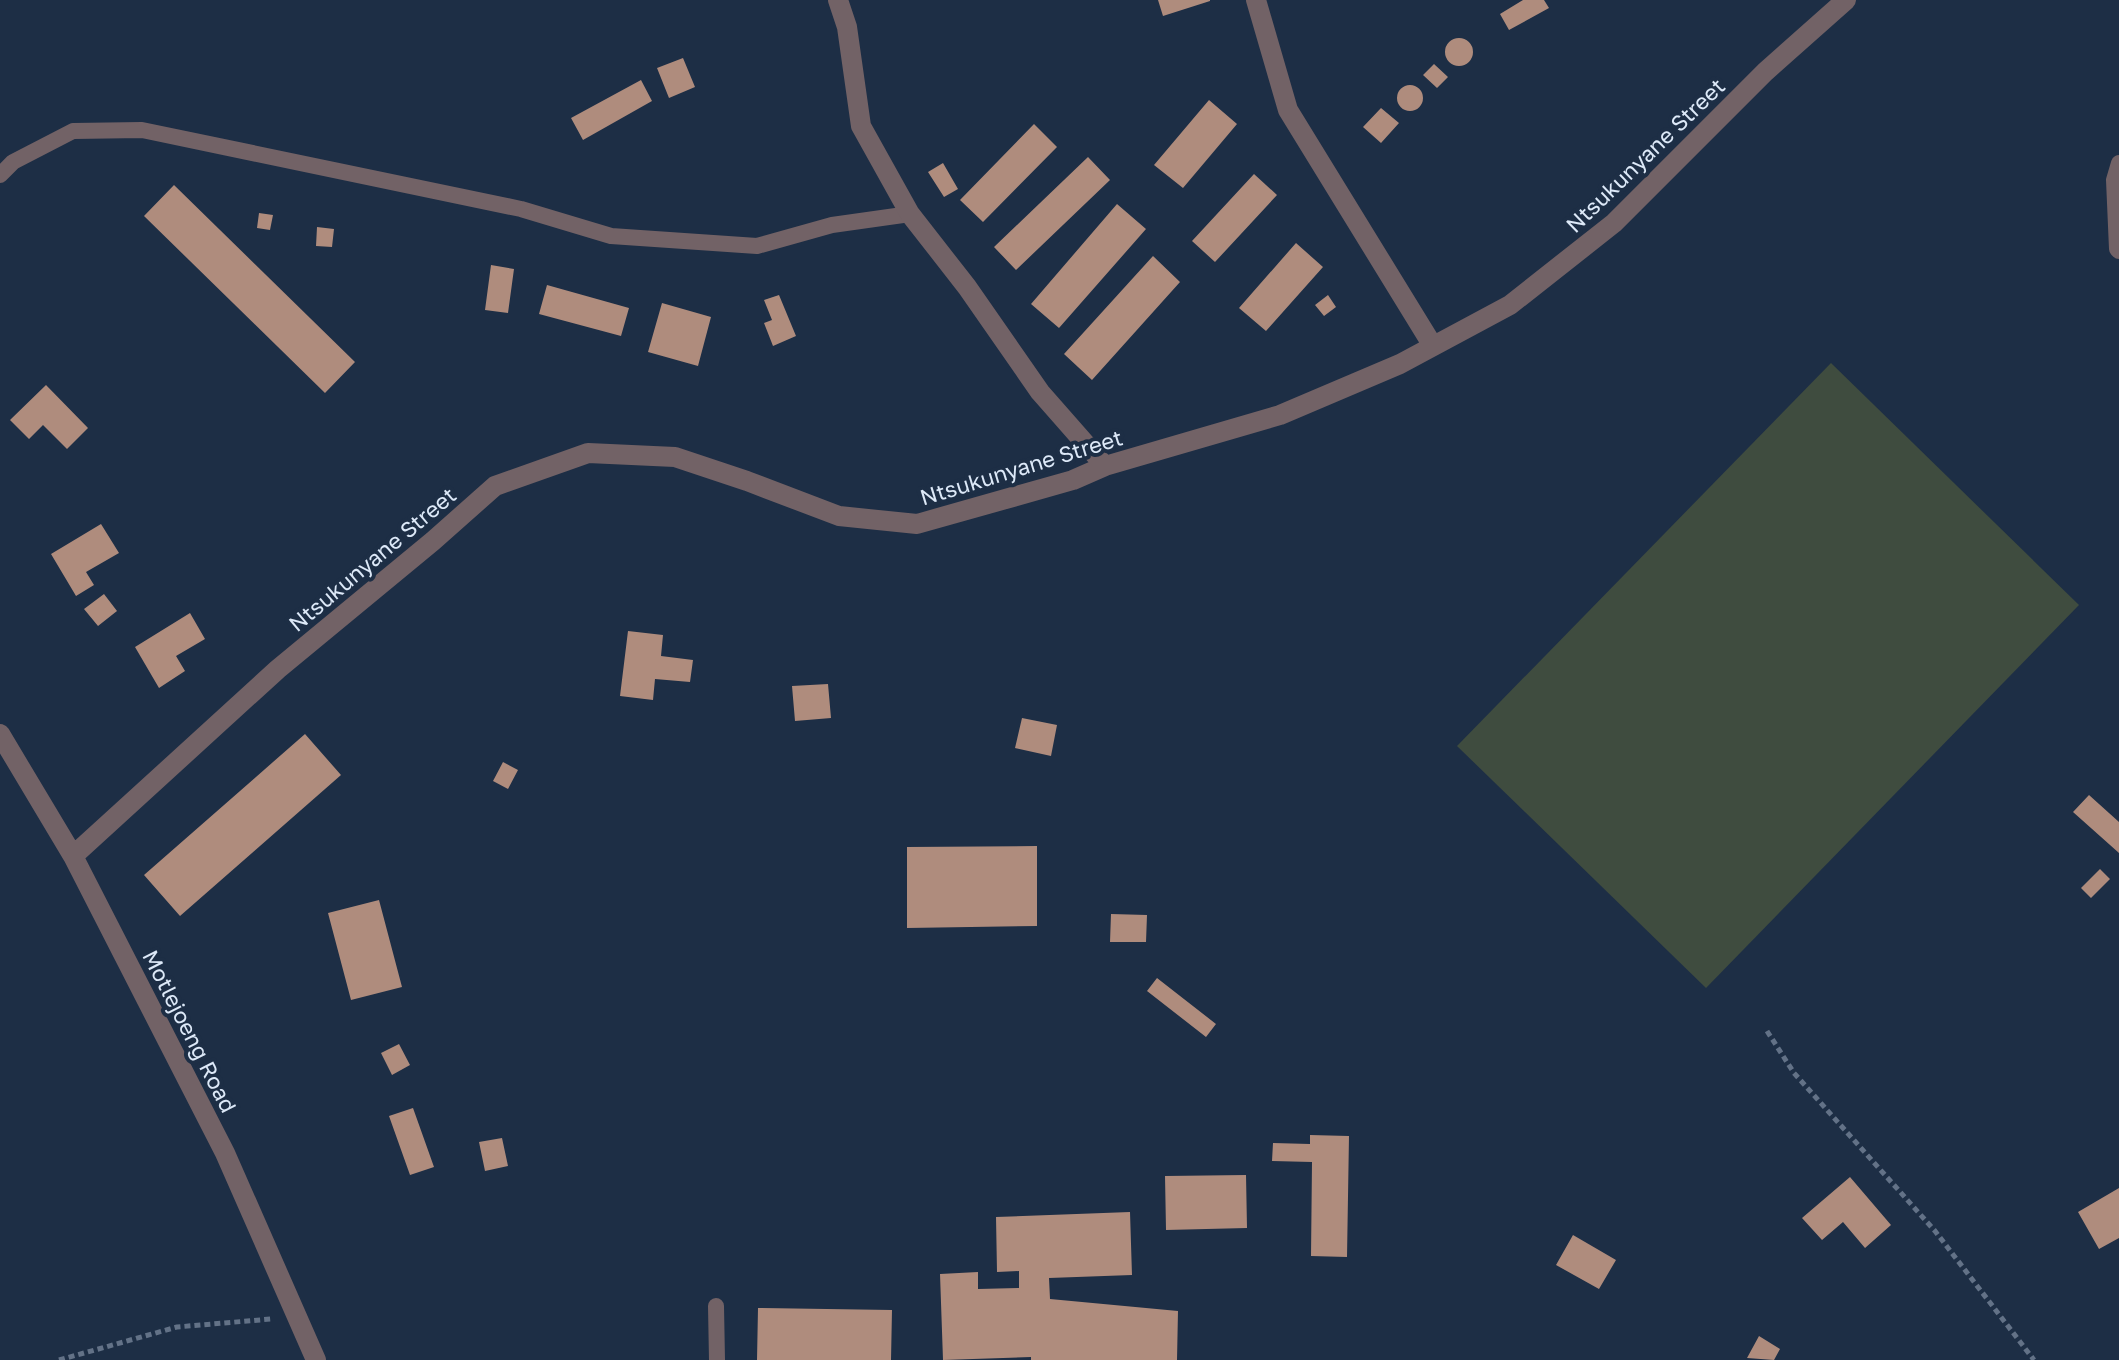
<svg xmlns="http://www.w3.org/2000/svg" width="2119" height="1360" font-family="'Golos Text',sans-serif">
  <rect width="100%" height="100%" fill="#1d2e45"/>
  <path fill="#3f4c3f" d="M1831 363 2079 605 1706 988 1457 746Z"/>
  <path fill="#af8c7d" d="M1158 0H1210V1L1163 16Z
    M1523 0H1544L1549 8 1509 30 1500 14Z
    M1445 52a14 14 0 1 1 28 0a14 14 0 1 1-28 0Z
    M683 58 695 87 669 98 657 68Z
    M1434 64 1448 77 1437 88 1423 75Z
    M641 80 652 101 583 140 571 118Z
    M1397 98a13 13 0 1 1 26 0a13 13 0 1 1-26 0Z
    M1209 100 1237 124 1183 188 1154 165Z
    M1381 108 1399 123 1381 143 1363 127Z
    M1034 124 1057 147 983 222 960 200Z
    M1088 157 1110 180 1016 270 994 247Z
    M943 163 958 189 944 197 928 172Z
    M1254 174 1277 195 1215 262 1192 241Z
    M174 185 355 362 325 393 144 216Z
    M1117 204 1146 229 1059 328 1031 304Z
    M259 213 273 215 270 230 257 228Z
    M317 227 334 229 332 247 316 246Z
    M1296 243 1323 267 1266 331 1239 308Z
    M1153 256 1180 282 1092 380 1064 354Z
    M491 265 514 269 508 313 485 310Z
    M547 285 629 308 621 336 539 314Z
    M779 295 796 336 773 346 764 323 772 320 764 300Z
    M1328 295 1336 307 1324 316 1315 305Z
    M662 303 711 317 698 366 648 352Z
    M46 385 88 428 67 449 43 425 29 439 10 420Z
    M101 524 119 553 86 572 94 585 76 596 51 554Z
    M104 594 117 611 98 626 84 609Z
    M190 613 205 639 176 656 185 671 159 688 135 647Z
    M628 631 663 635 661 656 693 660 690 682 655 679 653 700 620 696Z
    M828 684 831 718 795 721 792 686Z
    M1022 718 1057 725 1051 756 1015 748Z
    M305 734 341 775 180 916 144 875Z
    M503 762 518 770 508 789 493 781Z
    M2089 795 2119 822V853L2073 812Z
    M1037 846V926L907 928V847Z
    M2100 869 2110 879 2091 898 2081 888Z
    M379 900 402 987 351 1000 328 913Z
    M1111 914 1147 915 1146 942H1110Z
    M1157 978 1216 1024 1206 1037 1147 991Z
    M399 1044 410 1065 392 1075 381 1053Z
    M413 1108 434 1167 410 1175 389 1116Z
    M1310 1135 1349 1136 1347 1257 1311 1256 1312 1162 1272 1161 1273 1143 1310 1144Z
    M502 1138 508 1166 485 1171 479 1142Z
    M1246 1175 1247 1228 1166 1230 1165 1176Z
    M1850 1177 1891 1225 1865 1248 1843 1222 1822 1240 1802 1218Z
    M2119 1188V1238L2099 1249 2078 1212Z
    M1130 1212 1132 1275 1049 1278 1050 1299 1178 1311 1177 1360H1031V1357L943 1360 940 1274 978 1272V1289L1019 1288V1271L997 1272 996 1217Z
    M1573 1235 1616 1260 1599 1289 1556 1265Z
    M758 1308 892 1310 891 1360H757Z
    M1759 1336 1780 1349 1774 1360 1747 1358Z"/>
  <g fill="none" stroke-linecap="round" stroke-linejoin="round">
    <path stroke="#637287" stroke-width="5" stroke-dasharray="6 4" stroke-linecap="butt" d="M1767 1031 1794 1073 1935 1231 2034 1360
      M59 1360 177 1327 271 1319"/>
    <path stroke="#726266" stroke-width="16" d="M2119 163 2114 180 2117 249 2119 251
      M0 175 13 162 73 131 142 130 521 209 611 236 757 246 832 225 910 214
      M716 1306 717 1360"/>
    <path stroke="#726266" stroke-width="20" d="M838 0 847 27 861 126 910 214 967 287 1040 392 1105 466
      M1256 0 1288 110 1433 346
      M0 734 73 856 225 1153 316 1360
      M73 856 278 669 433 541 495 486 588 453 675 457 747 481 839 516 917 524 1073 480 1105 466 1280 415 1400 364 1510 305 1614 223 1765 72 1846 0"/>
  </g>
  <g text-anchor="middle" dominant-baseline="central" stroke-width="8" stroke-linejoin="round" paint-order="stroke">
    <g font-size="22" fill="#dde9f8" stroke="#1d2e45">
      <text transform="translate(1645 155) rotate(-44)">Ntsukunyane Street</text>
      <text transform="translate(1021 467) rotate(-17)">Ntsukunyane Street</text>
      <text transform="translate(372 559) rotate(-40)">Ntsukunyane Street</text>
      <text transform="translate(190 1031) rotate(63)">Motlejoeng Road</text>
    </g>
  </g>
</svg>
